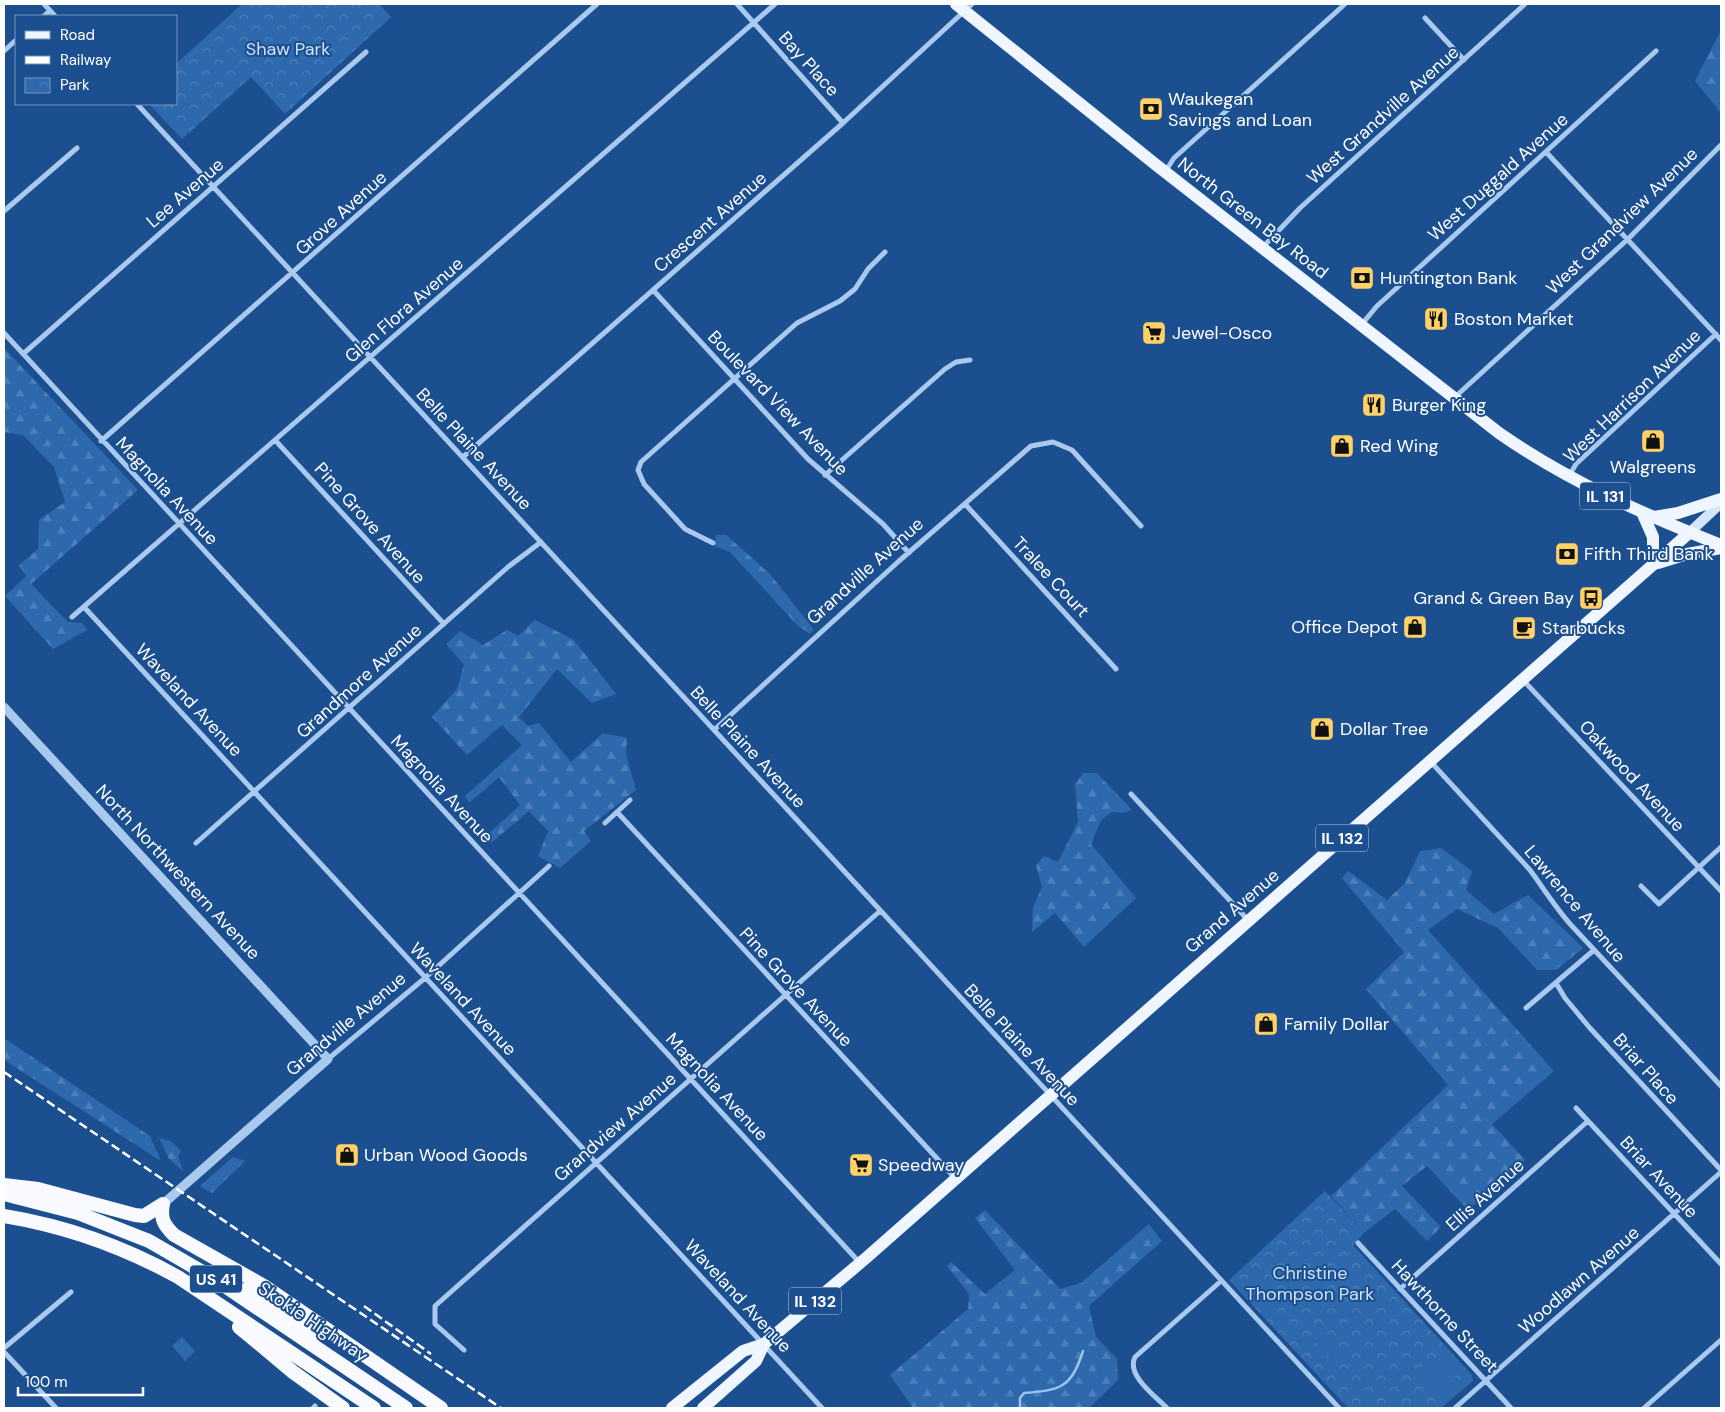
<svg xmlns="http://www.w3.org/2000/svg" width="1725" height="1412" font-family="'DM Sans',sans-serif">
  <defs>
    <pattern id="forest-firs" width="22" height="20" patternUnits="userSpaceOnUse" patternTransform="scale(1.25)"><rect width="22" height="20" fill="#2e69ad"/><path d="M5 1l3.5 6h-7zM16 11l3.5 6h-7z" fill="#4d80b9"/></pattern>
    <pattern id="park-crowns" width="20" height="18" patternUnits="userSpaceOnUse" patternTransform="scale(1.25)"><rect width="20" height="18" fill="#2e69ad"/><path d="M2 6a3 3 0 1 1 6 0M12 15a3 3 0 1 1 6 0" fill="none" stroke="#4d80b9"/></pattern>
  </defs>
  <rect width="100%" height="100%" fill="#1b4f8f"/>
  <path fill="url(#forest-firs)" d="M1721 30V113L1695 81Z
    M4 348 138 490 31 584 68 622 82 623 87 630 53 649 5 596 26 576 19 565 38 549 39 520 65 502 54 467 23 435 4 432Z
    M716 535H726L770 574 814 630 810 634 797 625 730 552 715 546Z
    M535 620 574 640 616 694 592 703 557 669 519 717 528 726 539 723 571 762 603 733 627 738 626 754 636 790 584 831 591 841 560 868 538 856 548 831 529 811 491 843 484 838 520 805 499 777 469 803 465 796 522 745 502 725 467 755 432 717 457 689 464 665 446 644 460 631 483 645 507 630 518 636Z
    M1083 773H1097L1132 810 1122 813 1112 812 1101 820 1091 844 1136 898 1084 947 1055 913 1032 932 1033 908 1042 887 1036 865 1044 856 1058 862 1078 822 1075 785Z
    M1441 848 1472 871 1466 890 1494 914 1528 895 1583 948 1556 970H1537L1498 928 1457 909 1428 930 1554 1071 1492 1124 1525 1160 1468 1210 1427 1166 1402 1186 1441 1227 1427 1241 1395 1209 1364 1233 1331 1196 1448 1085 1366 989 1404 952 1342 878 1348 871 1387 900 1405 883 1420 851Z
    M4 1038 150 1136 161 1161 4 1060Z
    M159 1138 171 1141 181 1151 178 1156 183 1171 169 1159Z
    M233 1157 245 1161 212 1193 200 1186Z
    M985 1210 1060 1289 1081 1283 1149 1224 1162 1241 1089 1306 1096 1337 1117 1359 1118 1380 1089 1408H913L890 1375 968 1309 969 1294 947 1266 951 1262 985 1294 1015 1270 975 1218Z"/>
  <path fill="url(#park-crowns)" d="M242 4H379L391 17 285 114 251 77 182 139 149 104H176V64Z
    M1325 1191 1364 1233 1353 1245 1472 1375 1473 1381 1441 1408H1348L1229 1280Z"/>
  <path fill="#2e69ad" d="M1322 1329 1342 1350 1332 1360 1312 1338Z
    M182 1337 195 1351 185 1361 172 1346Z
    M1435 1358C1447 1361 1455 1372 1456 1384L1439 1399 1425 1394C1416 1379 1417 1364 1435 1358Z"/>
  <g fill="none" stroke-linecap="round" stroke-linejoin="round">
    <path stroke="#9cc4f0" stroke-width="2.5" d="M1020 1408V1398L1024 1393C1061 1390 1071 1388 1083 1351"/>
    <path stroke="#a9c9ee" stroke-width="5" d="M44 4 55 16
      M737 4 843 123
      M44 16 50 11
      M1425 18 1464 60
      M4 51 16 40
      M137 104 1339 1408
      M1546 152 1721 340
      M1165 172 1174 158 1345 4
      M4 211 77 148
      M1262 248 1300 208 1525 4
      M653 290 808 459 883 524 909 553
      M1362 324 1377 306 1656 51
      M4 333 860 1263
      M23 354 366 52
      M1455 397 1628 239 1721 145
      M275 440 444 624
      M101 441 597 4
      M463 457 843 123 972 4
      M825 475 945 369 956 362 970 360
      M1569 476 1576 464 1716 334
      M965 504 1116 669
      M713 543 685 529 644 484 638 470 641 462 797 323 840 301 855 289 868 269 885 252
      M84 607 822 1408
      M72 617 775 4
      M1523 680 1721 891
      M714 730 899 561 1031 446 1053 442 1072 450 1141 526
      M1430 761 1530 870C1544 889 1555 907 1571 925L1721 1086
      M1131 794 1248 920
      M617 812 956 1179
      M605 823 630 800
      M196 843 508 567 541 542
      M1641 886 1659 904 1721 847
      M1556 983 1565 998 1589 1027 1721 1170
      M1526 1008 1594 950
      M328 1059 425 978 549 866
      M1576 1108 1721 1264
      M1358 1243 1511 1408
      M1400 1289 1588 1121
      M4 1348 71 1292
      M464 1350 435 1324V1306L880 911
      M4 1352 56 1408
      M313 1408 315 1406
      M1167 1408C1155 1396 1126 1375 1135 1357L1221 1281
      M1455 1408 1721 1172
      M1644 1408 1721 1340"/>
    <path stroke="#a9c9ee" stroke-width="9" d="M4 707 328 1059 163 1204"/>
    <path stroke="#d6e6fa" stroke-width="10" d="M1689 533 1721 503"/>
    <path stroke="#f0f6ff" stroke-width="12" d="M956 4 1155 164 1499 433C1568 481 1643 514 1721 545
      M1642 512 1653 537V565
      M1654 517 1678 513 1721 499
      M1658 563 1687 554 1721 548
      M672 1408 743 1351 764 1344 866 1258 1689 533
      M703 1408 756 1361 764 1344"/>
    <path stroke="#f8faff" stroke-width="14" d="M4 1185 38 1189 135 1215 144 1216 163 1204
      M4 1194 78 1213 149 1241 213 1278 406 1408
      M163 1204C160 1219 164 1225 174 1235L264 1286 441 1408
      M4 1216C65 1226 124 1247 178 1277L374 1408
      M247 1289 320 1334
      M239 1327 293 1372 343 1408"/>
    <path stroke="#fff" stroke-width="2.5" stroke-dasharray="9 4" stroke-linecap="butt" d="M4 1072 501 1408
      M364 1306 431 1354"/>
  </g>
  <defs>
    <symbol id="bank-square" viewBox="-11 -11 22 22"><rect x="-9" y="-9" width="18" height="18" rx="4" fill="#ffd166" stroke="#1b4f8f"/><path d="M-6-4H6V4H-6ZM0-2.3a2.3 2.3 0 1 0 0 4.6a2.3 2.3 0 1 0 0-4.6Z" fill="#111"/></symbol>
    <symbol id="restaurant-square" viewBox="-11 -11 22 22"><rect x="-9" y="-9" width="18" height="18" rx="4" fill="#ffd166" stroke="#1b4f8f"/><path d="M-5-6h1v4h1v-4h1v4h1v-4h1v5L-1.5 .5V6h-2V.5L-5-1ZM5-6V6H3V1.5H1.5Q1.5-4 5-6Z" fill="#111"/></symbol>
    <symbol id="supermarket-square" viewBox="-11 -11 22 22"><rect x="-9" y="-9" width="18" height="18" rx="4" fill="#ffd166" stroke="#1b4f8f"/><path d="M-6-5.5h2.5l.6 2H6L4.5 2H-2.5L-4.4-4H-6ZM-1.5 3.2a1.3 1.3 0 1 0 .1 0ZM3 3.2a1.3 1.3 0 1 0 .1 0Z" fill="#111"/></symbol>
    <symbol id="shop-square" viewBox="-11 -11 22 22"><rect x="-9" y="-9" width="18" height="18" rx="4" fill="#ffd166" stroke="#1b4f8f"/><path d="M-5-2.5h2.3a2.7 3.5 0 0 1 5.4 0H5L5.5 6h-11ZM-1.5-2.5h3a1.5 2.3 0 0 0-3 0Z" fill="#111"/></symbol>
    <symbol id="bus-square" viewBox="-11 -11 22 22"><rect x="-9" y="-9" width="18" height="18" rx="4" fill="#ffd166" stroke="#1b4f8f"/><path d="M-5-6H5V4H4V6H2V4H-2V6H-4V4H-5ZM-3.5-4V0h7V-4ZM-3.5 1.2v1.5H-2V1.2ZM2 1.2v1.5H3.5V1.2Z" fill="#111"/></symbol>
    <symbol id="cafe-square" viewBox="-11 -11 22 22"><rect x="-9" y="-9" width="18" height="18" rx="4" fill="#ffd166" stroke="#1b4f8f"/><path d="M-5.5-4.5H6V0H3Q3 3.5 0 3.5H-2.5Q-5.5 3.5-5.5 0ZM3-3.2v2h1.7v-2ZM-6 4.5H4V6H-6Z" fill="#111"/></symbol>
  </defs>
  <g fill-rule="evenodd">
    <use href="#bank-square" x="1137" y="95" width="28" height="28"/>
    <use href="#bank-square" x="1348" y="264" width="28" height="28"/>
    <use href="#restaurant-square" x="1422" y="305" width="28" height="28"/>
    <use href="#supermarket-square" x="1140" y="319" width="28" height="28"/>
    <use href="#restaurant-square" x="1360" y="391" width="28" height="28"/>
    <use href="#shop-square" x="1639" y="427" width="28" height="28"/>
    <use href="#shop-square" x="1328" y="432" width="28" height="28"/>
    <use href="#bank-square" x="1553" y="540" width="28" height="28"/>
    <use href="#bus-square" x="1577" y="584" width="28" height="28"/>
    <use href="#shop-square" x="1401" y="613" width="28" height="28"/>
    <use href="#cafe-square" x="1510" y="614" width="28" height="28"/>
    <use href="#shop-square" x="1308" y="715" width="28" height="28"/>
    <use href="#shop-square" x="1252" y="1010" width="28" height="28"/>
    <use href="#shop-square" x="333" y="1141" width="28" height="28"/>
    <use href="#supermarket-square" x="847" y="1151" width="28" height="28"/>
  </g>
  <g text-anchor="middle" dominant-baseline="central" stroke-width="4" stroke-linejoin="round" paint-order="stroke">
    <g fill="#1b4f8f" stroke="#bbcadd" stroke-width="1">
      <rect x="1580" y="482.5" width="50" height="27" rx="4"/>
      <rect x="1316" y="824.5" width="52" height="27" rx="4"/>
      <rect x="190" y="1265.5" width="52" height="27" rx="4"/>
      <rect x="789" y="1287.5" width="52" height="27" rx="4"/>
    </g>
    <g font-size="16" font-weight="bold" fill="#fff">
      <text x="1605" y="496">IL 131</text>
      <text x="1342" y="838">IL 132</text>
      <text x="216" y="1279">US 41</text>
      <text x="815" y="1301">IL 132</text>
    </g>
    <g font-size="18" fill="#cfe3fa" stroke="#1b4f8f">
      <text x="288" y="49">Shaw Park</text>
      <text x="1310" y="1273">Christine<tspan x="1310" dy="21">Thompson Park</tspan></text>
    </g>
    <g font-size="18" fill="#fff" stroke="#1b4f8f">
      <text transform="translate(809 64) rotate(48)">Bay Place</text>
      <text transform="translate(1383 115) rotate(-42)">West Grandville Avenue</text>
      <text transform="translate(1498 177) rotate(-42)">West Duggald Avenue</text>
      <text transform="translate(185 193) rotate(-41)">Lee Avenue</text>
      <text transform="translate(341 213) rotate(-42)">Grove Avenue</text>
      <text transform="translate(1253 218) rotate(38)">North Green Bay Road</text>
      <text transform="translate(1622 221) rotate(-44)">West Grandview Avenue</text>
      <text transform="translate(710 222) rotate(-41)">Crescent Avenue</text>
      <text transform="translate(404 310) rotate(-41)">Glen Flora Avenue</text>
      <text transform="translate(1632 396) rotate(-44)">West Harrison Avenue</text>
      <text transform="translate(778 403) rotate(46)">Boulevard View Avenue</text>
      <text transform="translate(474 449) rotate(47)">Belle Plaine Avenue</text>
      <text transform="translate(167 491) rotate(47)">Magnolia Avenue</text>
      <text transform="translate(370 523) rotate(48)">Pine Grove Avenue</text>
      <text transform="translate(865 571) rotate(-42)">Grandville Avenue</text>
      <text transform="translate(1051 577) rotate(47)">Tralee Court</text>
      <text transform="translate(359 681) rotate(-42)">Grandmore Avenue</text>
      <text transform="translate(189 700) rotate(47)">Waveland Avenue</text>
      <text transform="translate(748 747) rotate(47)">Belle Plaine Avenue</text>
      <text transform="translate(1632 776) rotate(47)">Oakwood Avenue</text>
      <text transform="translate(442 789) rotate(47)">Magnolia Avenue</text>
      <text transform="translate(178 872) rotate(47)">North Northwestern Avenue</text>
      <text transform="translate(1575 904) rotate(50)">Lawrence Avenue</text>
      <text transform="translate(1232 911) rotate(-41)">Grand Avenue</text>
      <text transform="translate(796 987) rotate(47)">Pine Grove Avenue</text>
      <text transform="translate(463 999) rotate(47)">Waveland Avenue</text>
      <text transform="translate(346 1024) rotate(-40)">Grandville Avenue</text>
      <text transform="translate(1022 1045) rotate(47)">Belle Plaine Avenue</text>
      <text transform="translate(1646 1069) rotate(48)">Briar Place</text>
      <text transform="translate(717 1087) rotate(47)">Magnolia Avenue</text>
      <text transform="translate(615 1127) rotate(-41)">Grandview Avenue</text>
      <text transform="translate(1659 1177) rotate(47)">Briar Avenue</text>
      <text transform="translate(1485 1195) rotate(-42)">Ellis Avenue</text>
      <text transform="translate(1579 1280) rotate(-41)">Woodlawn Avenue</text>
      <text transform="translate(738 1296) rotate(47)">Waveland Avenue</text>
      <text transform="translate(1445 1316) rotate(47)">Hawthorne Street</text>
      <text transform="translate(313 1322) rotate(34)">Skokie Highway</text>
    </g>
    <g font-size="18" fill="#fff" stroke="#1b4f8f" text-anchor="start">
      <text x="1168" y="99">Waukegan<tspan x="1168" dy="21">Savings and Loan</tspan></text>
      <text x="1380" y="278">Huntington Bank</text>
      <text x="1454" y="319">Boston Market</text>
      <text x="1172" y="333">Jewel-Osco</text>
      <text x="1392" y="405">Burger King</text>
      <text x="1360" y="446">Red Wing</text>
      <text x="1653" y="467" text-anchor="middle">Walgreens</text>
      <text x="1584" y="554">Fifth Third Bank</text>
      <text x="1574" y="598" text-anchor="end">Grand &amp; Green Bay</text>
      <text x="1398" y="627" text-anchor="end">Office Depot</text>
      <text x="1542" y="628">Starbucks</text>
      <text x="1340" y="729">Dollar Tree</text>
      <text x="1284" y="1024">Family Dollar</text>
      <text x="364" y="1155">Urban Wood Goods</text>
      <text x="878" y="1165">Speedway</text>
    </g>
  </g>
  <rect width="1725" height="1412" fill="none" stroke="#ffffff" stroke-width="10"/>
  <rect x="15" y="15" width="162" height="90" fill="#1b4f8f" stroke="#7695bc"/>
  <rect x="25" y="31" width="25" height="8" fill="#f0f6ff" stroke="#7695bc"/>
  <text x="60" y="40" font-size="15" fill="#ffffff">Road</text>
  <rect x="25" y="56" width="25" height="8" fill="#ffffff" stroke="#7695bc"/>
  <text x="60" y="65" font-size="15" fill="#ffffff">Railway</text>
  <rect x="25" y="78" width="25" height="15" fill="url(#park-crowns)" stroke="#7695bc"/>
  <text x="60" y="90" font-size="15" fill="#ffffff">Park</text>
  <path d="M18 1387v8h125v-8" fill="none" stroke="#ffffff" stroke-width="2.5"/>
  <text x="25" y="1387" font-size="15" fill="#ffffff" stroke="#1b4f8f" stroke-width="4" paint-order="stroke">100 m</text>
</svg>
